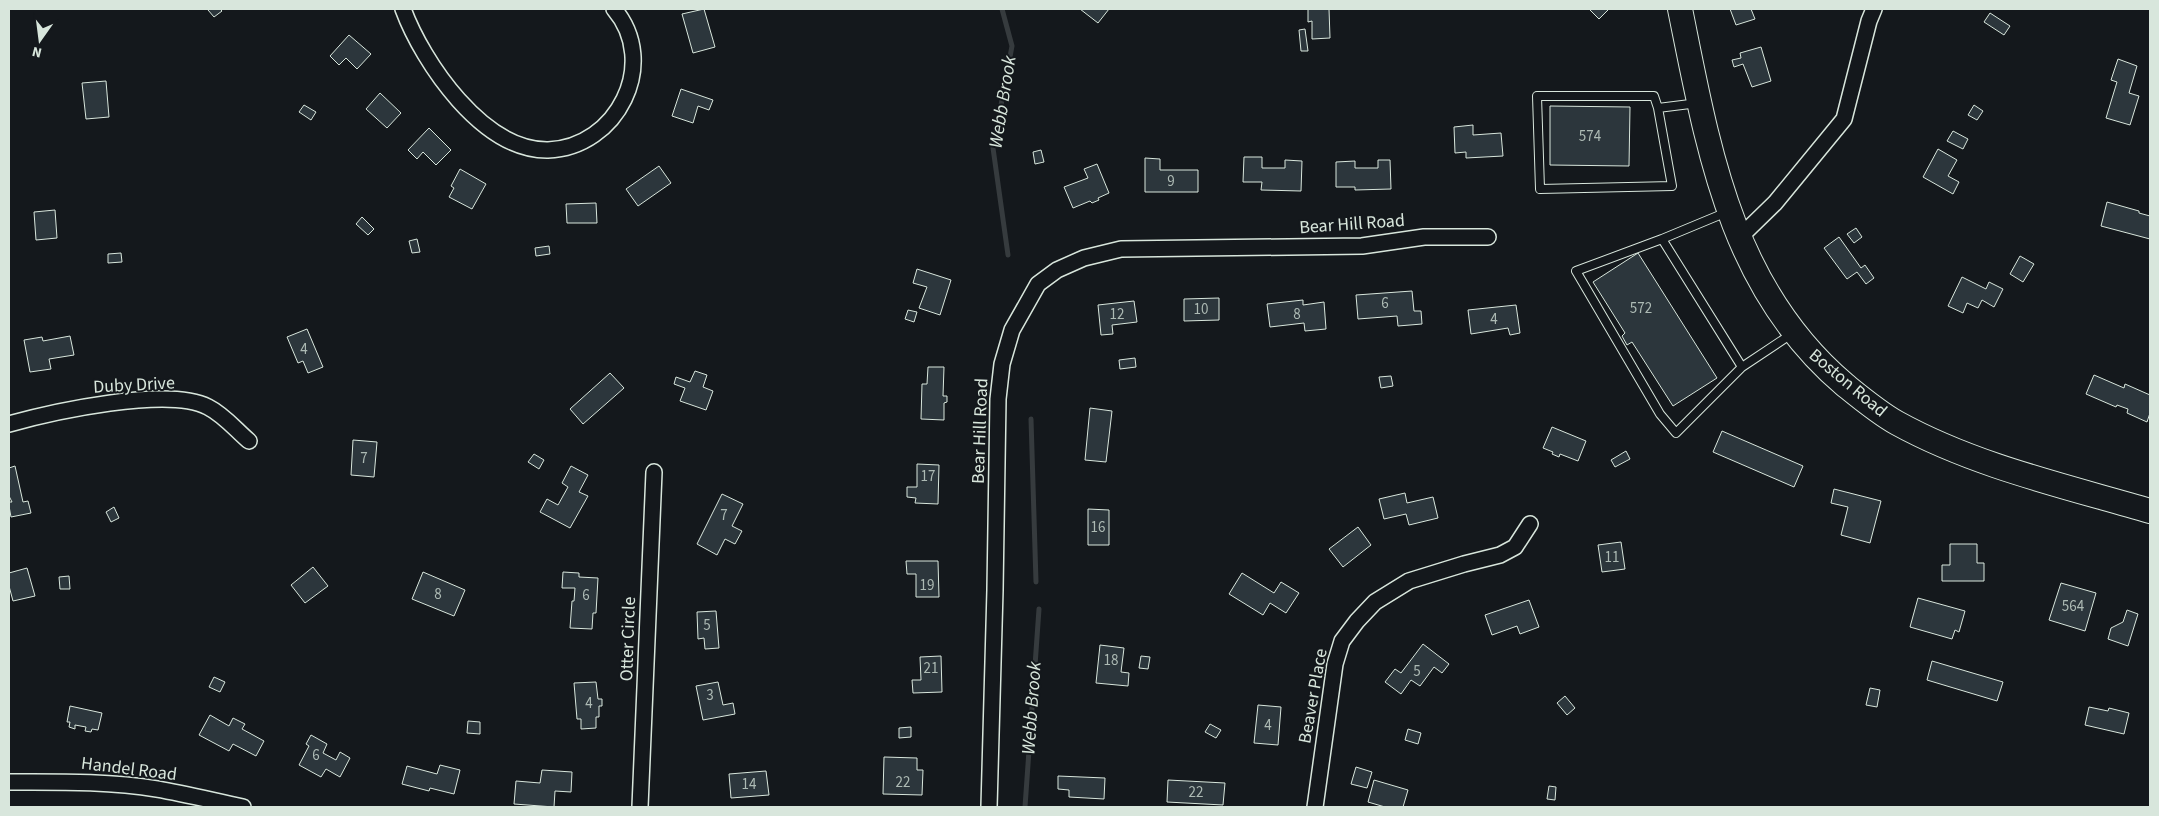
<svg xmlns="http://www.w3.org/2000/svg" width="2159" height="816" font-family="'Source Sans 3',sans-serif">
  <rect width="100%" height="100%" fill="#14181c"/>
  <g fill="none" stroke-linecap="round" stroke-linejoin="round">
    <path stroke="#363b3e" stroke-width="5" d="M1002 9 1012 46 993 148 1008 255
      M1031 419 1036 582
      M1025 807 1039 609"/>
  </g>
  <path fill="#2c363c" stroke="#d8e6dc" d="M210 9H220L222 11 214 17 208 10Z
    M704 9 715 47 693 53 682 14Z
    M1080 9H1109L1098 23Z
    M1308 9H1329L1330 38 1312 39V21L1308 22Z
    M1589 9H1609L1599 19Z
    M1730 9H1751L1755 19 1736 25Z
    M1990 13 2010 26 2004 35 1984 22Z
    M1305 29 1308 51H1301L1299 30Z
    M349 35 371 54 357 69 346 58 339 65 330 56Z
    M1761 47 1771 81 1752 87 1743 64 1734 67 1732 60 1741 58 1740 53Z
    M2118 59 2137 66 2129 93 2139 96 2130 125 2106 118 2117 82 2111 80Z
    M106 81 109 117 86 119 82 83Z
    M681 89 713 100 709 110 698 106 693 123 672 116Z
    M380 93 401 113 387 128 366 109Z
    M304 105 316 112 311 120 299 112Z
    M1974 105 1983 111 1977 120 1968 115Z
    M1550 106 1630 107 1629 166 1550 165Z
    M1473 125V135L1501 133 1503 156 1466 158V152L1455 153 1454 127Z
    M429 128 451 150 436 165 423 152 417 159 408 150Z
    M1953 131 1968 139 1963 149 1947 141Z
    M1938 149 1957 160 1948 176 1959 182 1953 194 1923 177Z
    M1041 150 1044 162 1035 164 1033 152Z
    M1244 157H1262V168H1285V160L1302 161 1301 191 1261 190 1262 182H1243Z
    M1145 158 1160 159V170H1198V192H1145Z
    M1378 160H1390L1391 189 1355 190V187H1336V162L1355 161V168H1378Z
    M1097 164 1109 193 1098 198 1099 200 1092 203 1090 201 1073 208 1064 187 1088 178 1084 169Z
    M659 166 671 183 638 206 626 189Z
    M460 169 486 184 472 209 449 197 454 188 451 186Z
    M2107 202 2139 211V213L2150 216V239L2101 226Z
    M596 203 597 223H567L566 204Z
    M55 210 57 238 36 240 34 212Z
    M362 217 374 229 368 235 356 224Z
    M1856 228 1862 237 1854 243 1847 234Z
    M1839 237 1861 268 1865 265 1874 278 1866 284 1857 272 1847 279 1824 248Z
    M417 239 420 252 412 253 409 241Z
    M549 246 550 254 536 256 535 248Z
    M121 253 122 262 108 263V254Z
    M1638 253 1717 378 1673 406 1632 342 1627 345 1622 336 1625 333 1593 282Z
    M2020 256 2034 264 2023 282 2010 274Z
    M917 269 951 280 940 315 919 308 927 287 913 283Z
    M1962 277 1986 289 1989 282 2003 289 1994 307 1982 300 1978 308 1967 303 1963 313 1948 306Z
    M1412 291 1414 311H1421L1422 324 1398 326 1397 316 1358 319 1356 295Z
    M1219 298V320L1184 321V299Z
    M1303 300V305L1324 302 1326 329 1305 331 1304 323 1270 327 1267 304Z
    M1134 301 1137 322 1112 325 1113 334 1101 335 1098 305Z
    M1516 305 1520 333 1510 335 1508 328 1471 334 1468 310Z
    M908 310 917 312 914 322 905 319Z
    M307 329 323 367 308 373 303 361 298 363 287 337Z
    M70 336 74 355 49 359 51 369 30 372 24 340 42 337 43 341Z
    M1135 358 1136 367 1120 369 1119 360Z
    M928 367H944L943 396H947V402L944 403V420L921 419 922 384H927Z
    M695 371 707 375 703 387 713 391 706 410 680 401 685 388 674 384 676 377 690 382Z
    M610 373 624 388 583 424 570 409Z
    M2094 375 2124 388 2125 384 2150 395V413L2147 422 2127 413 2128 409 2117 405 2116 407 2086 394Z
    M1391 376 1393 386 1381 388 1379 377Z
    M1090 408 1112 411 1106 462 1085 460Z
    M1552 427 1586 441 1578 461 1560 454 1559 457 1552 454 1553 452 1543 448Z
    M1722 431 1803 466 1794 487 1713 452Z
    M353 440 377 442 374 477 351 475Z
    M1626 451 1630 459 1615 467 1611 460Z
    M534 454 544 460 539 469 528 462Z
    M917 464 939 465 938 504 915 503 916 498 907 497V487H917Z
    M15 466 23 502 28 501 31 513 11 517 9 506V502H12L9 496V468Z
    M571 466 588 475 579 492 588 496 570 528 540 512 547 499 558 505 568 487 562 483Z
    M1834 489 1881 501 1870 543 1841 535 1848 507 1831 503Z
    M1405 493 1407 503 1433 497 1438 518 1409 525 1406 514 1384 519 1379 499Z
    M722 494 743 504 732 526 742 531 735 544 725 539 717 555 697 544Z
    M114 507 119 518 111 522 106 512Z
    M1088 509 1109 510V545H1088Z
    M1358 527 1371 545 1343 567 1329 549Z
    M1621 542 1625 569 1602 572 1598 545Z
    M1950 544H1977V563H1984V581H1942V565H1950Z
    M906 561H938L939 597H916V574H907Z
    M313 567 328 586 305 603 291 585Z
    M27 568 35 596 13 601 9 586V573Z
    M423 572 465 590 454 616 412 599Z
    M563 572 579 573V577L598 578 596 613H593L592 629 570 628 572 601H574L575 588H562Z
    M1242 573 1274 593 1281 582 1299 593 1286 613 1270 603 1263 615 1229 594Z
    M69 576 70 589H60L59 577Z
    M2061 583 2096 593 2085 631 2049 620Z
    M1918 598 1965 611 1959 632 1955 630 1952 639 1910 627Z
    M1529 600 1539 627 1520 634 1517 626 1492 635 1485 615Z
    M2127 610 2138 614 2128 646 2108 639 2111 628 2123 622Z
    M716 611 719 648 705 649 704 638 698 639 697 612Z
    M1423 644 1449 664 1442 673 1434 667 1420 686 1411 680 1401 694 1385 682 1395 669 1401 673Z
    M1100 645 1124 648 1121 672 1129 673 1128 686 1096 683Z
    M941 656 942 692 913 693 912 680H921L920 657Z
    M1141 656 1150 657 1148 669 1139 668Z
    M1932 661 2003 682 1997 701 1927 680Z
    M214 677 225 682 220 692 209 687Z
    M596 682 598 699H602V706H599V717H596V728L581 729V719H577L574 683Z
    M718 682 723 705 733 703 735 714 703 720 696 686Z
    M1870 688 1880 690 1877 707 1866 705Z
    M1565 696 1575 708 1567 715 1557 703Z
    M1258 705 1281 707 1278 745 1254 743Z
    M70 706 102 713 98 730 92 729 91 732 85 731 86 727 75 725V729L69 727 70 722H67Z
    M2089 707 2108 711 2109 708 2129 713 2124 734 2085 725Z
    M210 715 229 726 233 718 245 724 242 729 264 741 256 756 233 744 229 751 199 735Z
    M468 721 480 722V734L467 733Z
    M1210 724 1221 730 1216 738 1205 732Z
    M911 727V737L899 738V728Z
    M1408 729 1421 733 1418 744 1405 740Z
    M311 735 327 744 323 753 336 760 340 752 350 758 340 777 326 769 321 777 299 765 309 746 306 744Z
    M884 757 917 758V770H923L922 795 883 794Z
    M440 765 460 770 454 794 430 788 429 791 402 784 407 766 437 774Z
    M1356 767 1372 772 1367 788 1351 784Z
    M542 770 572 772 571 792 555 791 554 807 514 804 516 781 540 783Z
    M766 771 769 795 731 798 729 774Z
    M1058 776 1105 778 1104 799 1069 797V790L1058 789Z
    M1168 780 1225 783 1223 805 1167 802Z
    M1374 780 1408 790 1403 807H1385L1368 802Z
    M1549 786 1556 787 1555 800 1547 799Z"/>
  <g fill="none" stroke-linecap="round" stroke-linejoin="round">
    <defs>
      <path id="lane" d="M1658 108 1654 96H1537L1540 189 1672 186 1658 108 1698 103
        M1727 212 1662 239 1742 367 1793 333
        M1662 239 1576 271 1660 414 1676 433 1742 367"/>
      <path id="street" d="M403 9C423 63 483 151 548 150 617 148 660 63 614 9
        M1739 238 1775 203 1844 119 1869 21 1874 9
        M9 424C52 412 168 386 208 407 224 415 236 430 249 441
        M9 782C58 782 108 781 157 789 186 794 214 801 243 807
        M640 807 654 472
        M989 807 995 590 998 399 1002 364 1012 330 1038 284 1057 270 1084 258 1121 249 1362 246 1424 237H1488
        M1315 807 1335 664 1342 641 1357 621 1375 602 1409 581 1464 564 1500 555 1515 547 1530 524"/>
      <path id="primary" d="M1680 9C1708 147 1730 288 1845 385 1861 398 1879 413 1897 423 1975 466 2065 486 2150 511"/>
    </defs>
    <use href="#lane" stroke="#d8e6dc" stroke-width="10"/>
    <use href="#street" stroke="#d8e6dc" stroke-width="18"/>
    <use href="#primary" stroke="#d8e6dc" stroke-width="26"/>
    <use href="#lane" stroke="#14181c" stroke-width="8"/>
    <use href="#street" stroke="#14181c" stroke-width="15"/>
    <use href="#primary" stroke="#14181c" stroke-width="24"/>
  </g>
  <g text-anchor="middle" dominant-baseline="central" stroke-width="4" stroke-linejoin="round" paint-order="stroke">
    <g font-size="15" fill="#adbab4">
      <text x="1590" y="136">574</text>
      <text x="1171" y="181">9</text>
      <text x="1385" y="303">6</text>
      <text x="1641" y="308">572</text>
      <text x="1201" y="309">10</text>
      <text x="1117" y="314">12</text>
      <text x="1297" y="314">8</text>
      <text x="1494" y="319">4</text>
      <text x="304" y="349">4</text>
      <text x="364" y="458">7</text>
      <text x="928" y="476">17</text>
      <text x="724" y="515">7</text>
      <text x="1098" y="527">16</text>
      <text x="1612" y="557">11</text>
      <text x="927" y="585">19</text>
      <text x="438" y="594">8</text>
      <text x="586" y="595">6</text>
      <text x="2073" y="606">564</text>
      <text x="707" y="625">5</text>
      <text x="1111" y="660">18</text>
      <text x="931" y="668">21</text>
      <text x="1417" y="671">5</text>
      <text x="710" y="695">3</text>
      <text x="589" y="703">4</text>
      <text x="1268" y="725">4</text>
      <text x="316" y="755">6</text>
      <text x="903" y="782">22</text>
      <text x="749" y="784">14</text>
      <text x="1196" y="792">22</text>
    </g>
    <g font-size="18" fill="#d8e6dc" stroke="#14181c">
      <text transform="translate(1352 224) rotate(-4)">Bear Hill Road</text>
      <text transform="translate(1848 383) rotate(40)">Boston Road</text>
      <text transform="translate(134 385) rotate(-3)">Duby Drive</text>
      <text transform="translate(980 431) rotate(-88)">Bear Hill Road</text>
      <text transform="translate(628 639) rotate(-88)">Otter Circle</text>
      <text transform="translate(1313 696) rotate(-80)">Beaver Place</text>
      <text transform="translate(129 769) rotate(7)">Handel Road</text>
    </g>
    <g font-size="19" font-style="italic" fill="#d8e6dc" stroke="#14181c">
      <text transform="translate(1003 102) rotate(-81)">Webb Brook</text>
      <text transform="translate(1032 708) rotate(-86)">Webb Brook</text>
    </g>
  </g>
  <rect width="2159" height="816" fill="none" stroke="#d8e6dc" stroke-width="20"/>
  <g transform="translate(40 40) rotate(194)" stroke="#14181c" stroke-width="4" paint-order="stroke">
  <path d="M0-4L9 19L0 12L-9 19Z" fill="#d8e6dc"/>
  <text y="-8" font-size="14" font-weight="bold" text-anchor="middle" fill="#d8e6dc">N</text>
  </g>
</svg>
